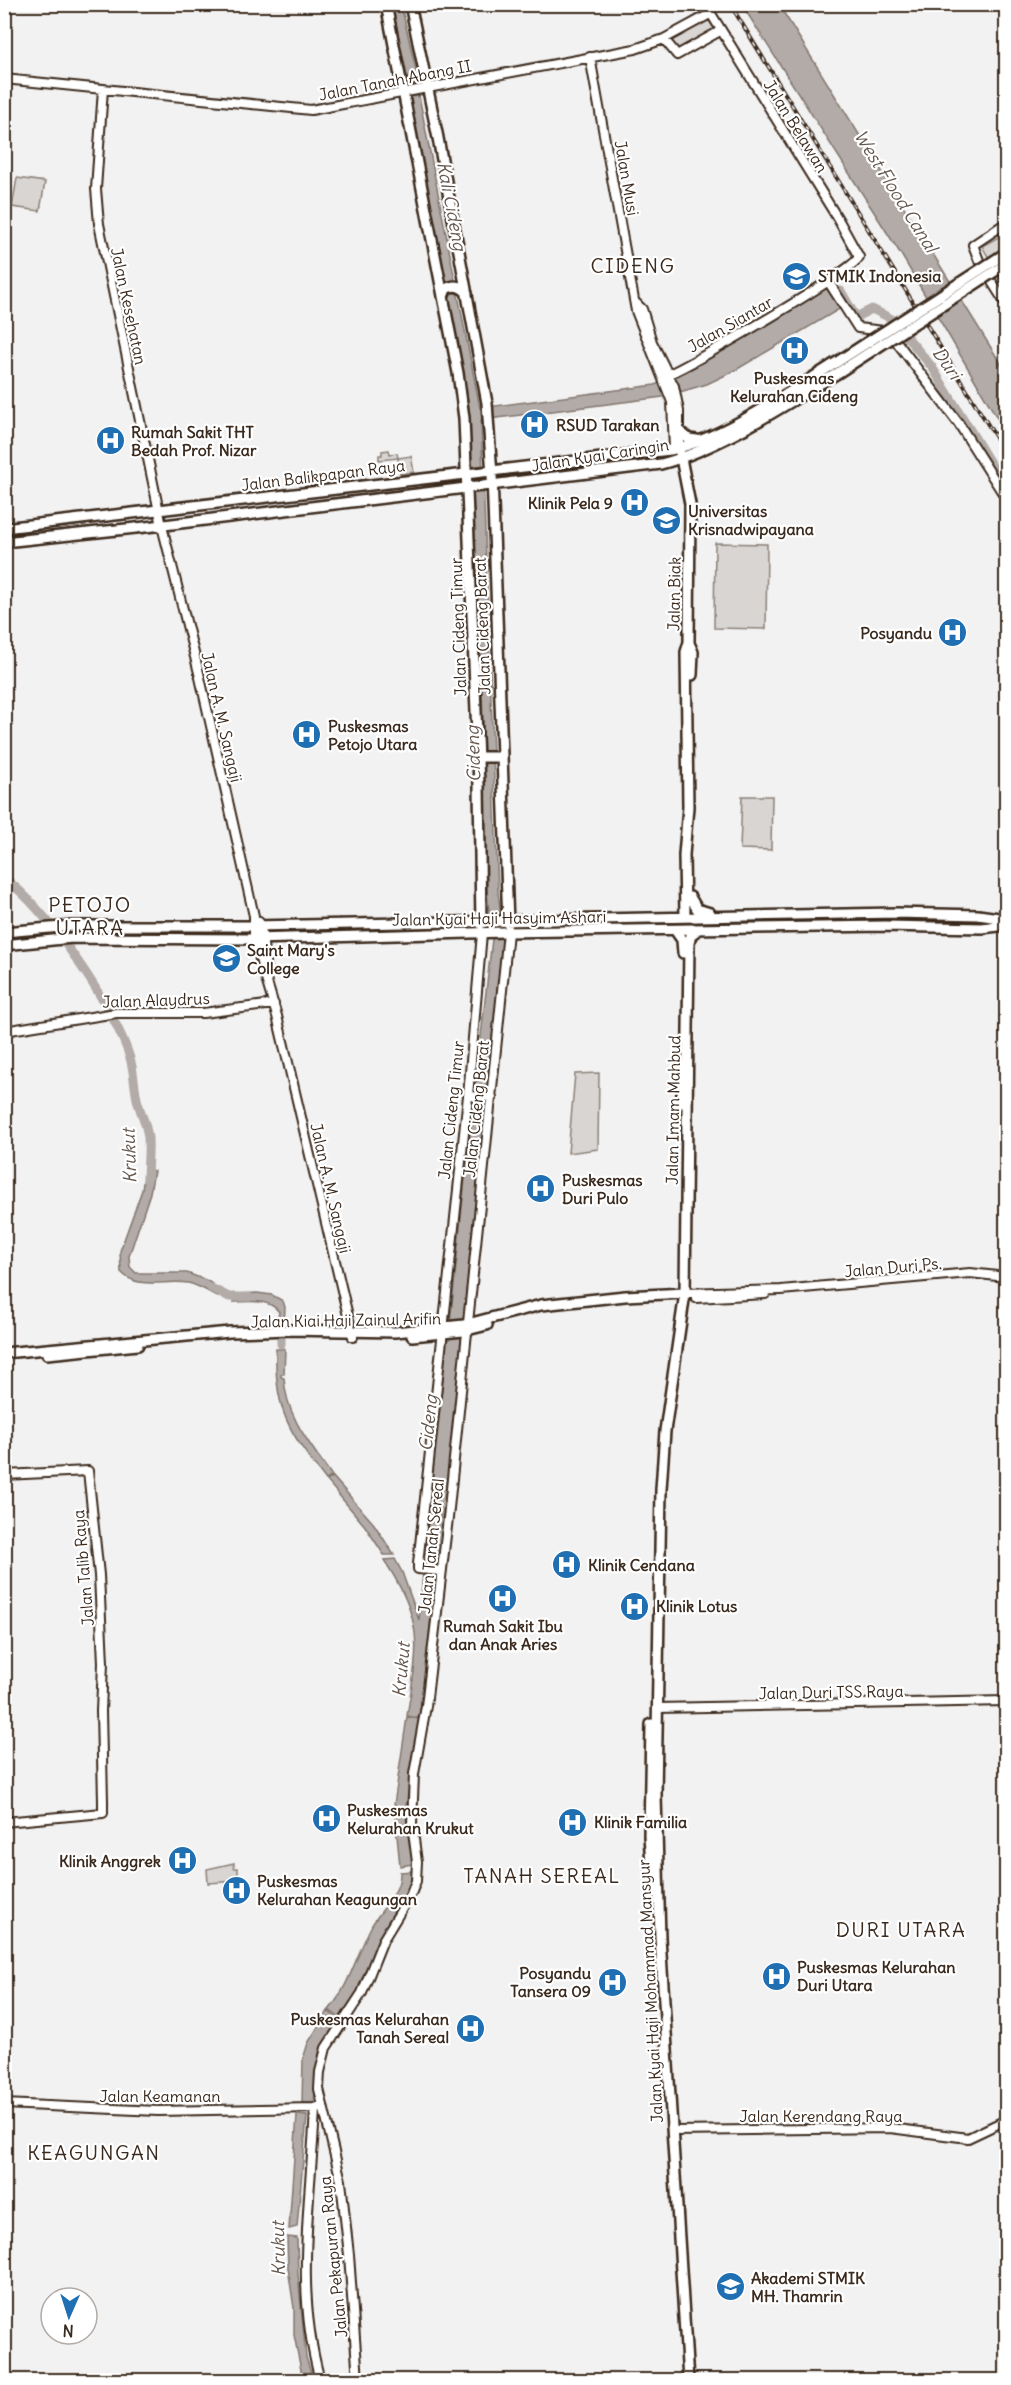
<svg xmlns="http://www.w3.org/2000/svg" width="1011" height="2385" font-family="Delius,sans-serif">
  <rect width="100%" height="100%" fill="#f3f2f2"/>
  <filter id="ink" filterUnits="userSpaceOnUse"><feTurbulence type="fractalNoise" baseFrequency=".0167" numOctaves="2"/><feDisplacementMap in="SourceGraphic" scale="12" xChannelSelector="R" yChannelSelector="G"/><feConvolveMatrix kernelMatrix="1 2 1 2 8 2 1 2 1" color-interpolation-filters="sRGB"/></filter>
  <g filter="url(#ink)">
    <path fill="#d8d5d2" stroke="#8a8078" stroke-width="1.5" d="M705 9 719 31 676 58 668 35Z
      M17 178 45 182 40 211 12 207Z
      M1006 233V289L982 246Z
      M389 450 390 454 397 453 398 458 411 456 414 472 400 474 398 458 379 460V455H382V451Z
      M715 543 767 544 766 629 714 628Z
      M742 796H772L771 850 740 849Z
      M599 1073 598 1149 568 1153 575 1074Z
      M234 1863V1868H238V1881L208 1883 207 1869Z"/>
    <path fill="#b2aba7" stroke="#827770" stroke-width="1.5" d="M392 5H401L419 83 409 85Z
      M742 5H779L1006 372V433L902 256Z
      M419 96 480 408 655 385 698 365 835 283 848 304 734 371 707 384 663 397 481 420 498 892 504 940 489 1089 487 1091 475 1089 492 939 487 892 482 687 469 413 410 97Z
      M478 1101 488 1104 481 1158 467 1157 474 1103Z
      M467 1159 480 1160 463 1322 450 1324Z
      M145 1168 154 1171 150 1193 129 1256 130 1267 136 1273H187L208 1281 221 1291 218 1297C209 1292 198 1285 188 1283 165 1279 138 1291 121 1272L120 1251 142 1190Z
      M257 1293 272 1295 283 1301 285 1307 284 1328H276L279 1312C269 1298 249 1302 234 1302L239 1294Z
      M463 1334 443 1516 427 1514 445 1336Z
      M276 1349H285L284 1374H281V1377L284 1378C286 1417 311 1445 332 1476L326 1480C289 1432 274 1410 276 1349Z
      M333 1477 374 1524 394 1555H384L365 1526 327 1481Z
      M427 1516 443 1518 439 1565 435 1568 422 1565Z
      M395 1559 402 1572 419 1620 422 1585H425L422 1584 423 1573 435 1574V1585H432H435L419 1718 407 1716C411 1689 418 1660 415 1633 412 1607 398 1581 384 1560Z
      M407 1717 419 1719 406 1807 413 1864 400 1866 394 1805Z
      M413 1871C410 1894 393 1909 384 1930 369 1960 363 1993 340 2018L329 2010C350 1985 357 1953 372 1925 382 1908 401 1892 400 1872Z
      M328 2011 339 2020 319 2052 314 2103H302L303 2059 308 2043Z
      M297 2115 307 2116 297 2227 289 2229Z
      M287 2237 297 2238 298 2274 306 2357 313 2380H303L294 2335V2308L288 2268Z"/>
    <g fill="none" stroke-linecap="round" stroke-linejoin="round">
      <path stroke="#b2aba7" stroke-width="9" d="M841 291 856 317 872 309 892 319 932 367 1006 489
        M4 878C46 907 115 1008 130 1058 134 1071 134 1085 137 1099 140 1112 147 1125 148 1138 149 1152 147 1166 147 1180
        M211 1288 229 1297H249
        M281 1344V1324"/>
      <defs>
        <path id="minor" d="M664 39 677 55 720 31
          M590 57 636 311 672 402 674 449
          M4 79 311 110 635 49 664 39 710 14
          M103 89 96 189 99 224 162 526 199 673 254 916V939L277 1016 353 1337
          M1006 223 973 245 980 263 1006 304
          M828 281 858 328 884 331 893 337 959 424 1006 498
          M636 303 642 309 652 342 674 386 679 411V447
          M669 374C694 363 852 272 859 257L838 219 705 4
          M259 922 261 925 266 972
          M4 1031 116 1013H203L274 1004
          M468 1096 492 1097
          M685 1293 781 1290 970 1273 1006 1277
          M696 1298 765 1294
          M4 1475 88 1471 99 1575 103 1663 101 1711 103 1801V1813L4 1822
          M441 1571 418 1569V1564L468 1096 482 933
          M657 1708 1006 1701
          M4 2104 158 2111 315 2108 323 2105
          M315 2108C311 2201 294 2288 320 2380
          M673 2131 890 2128 968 2138 1006 2120
          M358 2380 349 2255 341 2181 319 2089 320 2072 326 2048 362 1993 383 1940 411 1894 416 1881 417 1862 412 1824 414 1774 426 1706 448 1518 508 932"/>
        <path id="major" d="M386 4 458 373 464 418 479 785 481 924
          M410 4 438 138 487 403 492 475 508 924
          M443 297 446 289C454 284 461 286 467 293
          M679 431 689 439 697 440
          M680 453 690 504 689 642 686 652 688 807 684 855 685 917
          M4 528 670 450C724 438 784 395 831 366
          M4 542 164 525 661 464C719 449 785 405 836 374
          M689 643 693 652 692 675
          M478 757H501
          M690 897 697 909 710 913
          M675 930 682 940 683 953
          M4 932 73 926H252L896 913 978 915 1006 919
          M4 945 72 938 254 939 505 932 885 926 982 928 1006 925
          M682 1103V1066
          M412 1336 463 1331 487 1325
          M4 1353 230 1332 289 1330 395 1332 464 1325 541 1305 625 1296 685 1293
          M47 1354 138 1345
          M651 1724 649 1836 653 1893
          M688 2380 660 1938 656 1796 661 1489 665 1431 685 1293 689 943 691 935 697 930"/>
      </defs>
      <use href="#minor" stroke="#3b2a1e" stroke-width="12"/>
      <use href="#major" stroke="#3b2a1e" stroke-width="14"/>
      <use href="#minor" stroke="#fff" stroke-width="8"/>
      <use href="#major" stroke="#fff" stroke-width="9"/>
      <defs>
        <path id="rail" d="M730 4 1006 454"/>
      </defs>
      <use href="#rail" stroke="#3b2a1e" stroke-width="4"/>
      <use href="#rail" stroke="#fff" stroke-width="1.5" stroke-dasharray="4.5" stroke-linecap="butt"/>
      <defs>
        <path id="major-bridge" d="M831 366 1006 253
          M836 374 1006 264"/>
      </defs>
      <use href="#major-bridge" stroke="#3b2a1e" stroke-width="14" stroke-linecap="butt"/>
      <use href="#major-bridge" stroke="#fff" stroke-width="9"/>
    </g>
  </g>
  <defs>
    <symbol id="university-disc" viewBox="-11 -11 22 22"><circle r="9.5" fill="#1f6fb2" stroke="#fff"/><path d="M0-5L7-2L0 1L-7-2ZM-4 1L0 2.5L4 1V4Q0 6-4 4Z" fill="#fff"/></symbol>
    <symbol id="hospital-disc" viewBox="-11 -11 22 22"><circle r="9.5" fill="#1f6fb2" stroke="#fff"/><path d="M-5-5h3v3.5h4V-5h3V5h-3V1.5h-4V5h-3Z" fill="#fff"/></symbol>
  </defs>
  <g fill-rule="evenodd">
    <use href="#university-disc" x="780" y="260" width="33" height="33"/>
    <use href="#hospital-disc" x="778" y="334" width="33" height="33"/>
    <use href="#hospital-disc" x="518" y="408" width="33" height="33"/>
    <use href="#hospital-disc" x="94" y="424" width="33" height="33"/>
    <use href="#hospital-disc" x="618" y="486" width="33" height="33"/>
    <use href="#university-disc" x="650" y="504" width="33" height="33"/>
    <use href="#hospital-disc" x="936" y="616" width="33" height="33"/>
    <use href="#hospital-disc" x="290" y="718" width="33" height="33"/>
    <use href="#university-disc" x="210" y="942" width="33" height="33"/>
    <use href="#hospital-disc" x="524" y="1172" width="33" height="33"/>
    <use href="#hospital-disc" x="550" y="1548" width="33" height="33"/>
    <use href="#hospital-disc" x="486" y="1582" width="33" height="33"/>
    <use href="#hospital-disc" x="618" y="1590" width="33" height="33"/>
    <use href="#hospital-disc" x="310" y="1802" width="33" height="33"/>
    <use href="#hospital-disc" x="556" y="1806" width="33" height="33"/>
    <use href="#hospital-disc" x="166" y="1844" width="33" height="33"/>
    <use href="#hospital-disc" x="220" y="1874" width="33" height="33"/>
    <use href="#hospital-disc" x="760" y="1960" width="33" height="33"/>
    <use href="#hospital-disc" x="596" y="1966" width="33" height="33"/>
    <use href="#hospital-disc" x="454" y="2012" width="33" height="33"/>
    <use href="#university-disc" x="714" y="2270" width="33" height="33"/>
  </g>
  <g text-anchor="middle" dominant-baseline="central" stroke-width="4.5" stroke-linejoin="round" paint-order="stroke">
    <g font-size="16" fill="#3b2a1e" stroke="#fff">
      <text transform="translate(395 80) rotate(-11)">Jalan Tanah Abang II</text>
      <text transform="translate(796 126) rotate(58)">Jalan Belawan</text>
      <text transform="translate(627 178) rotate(80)">Jalan Musi</text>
      <text transform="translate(129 306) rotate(78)">Jalan Kesehatan</text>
      <text transform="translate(730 324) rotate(-30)">Jalan Siantar</text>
      <text transform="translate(600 455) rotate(-9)">Jalan Kyai Caringin</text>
      <text transform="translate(323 475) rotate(-7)">Jalan Balikpapan Raya</text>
      <text transform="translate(674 594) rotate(-89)">Jalan Biak</text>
      <text transform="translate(482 626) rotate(-92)">Jalan Cideng Barat</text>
      <text transform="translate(458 627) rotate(-92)">Jalan Cideng Timur</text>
      <text transform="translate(222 717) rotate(77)">Jalan A. M. Sangaji</text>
      <text transform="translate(499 918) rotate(-1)">Jalan Kyai Haji Hasyim Ashari</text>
      <text transform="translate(156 1000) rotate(-2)">Jalan Alaydrus</text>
      <text transform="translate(476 1109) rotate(-84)">Jalan Cideng Barat</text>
      <text transform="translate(451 1110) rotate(-84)">Jalan Cideng Timur</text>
      <text transform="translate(673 1110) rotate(-89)">Jalan Imam Mahbud</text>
      <text transform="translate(331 1188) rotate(77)">Jalan A. M. Sangaji</text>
      <text transform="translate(893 1267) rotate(-5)">Jalan Duri Ps.</text>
      <text transform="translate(346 1320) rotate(-1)">Jalan Kiai Haji Zainul Arifin</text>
      <text transform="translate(431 1546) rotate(-84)">Jalan Tanah Sereal</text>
      <text transform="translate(83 1568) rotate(-95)">Jalan Talib Raya</text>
      <text transform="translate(831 1692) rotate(-1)">Jalan Duri TSS Raya</text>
      <text transform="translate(650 1991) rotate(-93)">Jalan Kyai Haji Mohammad Mansyur</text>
      <text x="160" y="2096">Jalan Keamanan</text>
      <text x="821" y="2116">Jalan Kerendang Raya</text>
      <text transform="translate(333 2257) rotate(-96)">Jalan Pekapuran Raya</text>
    </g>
    <g font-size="16" font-weight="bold" fill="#3b2a1e" stroke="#fff" text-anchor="start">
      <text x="818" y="276">STMIK Indonesia</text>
      <text x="794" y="378" text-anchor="middle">Puskesmas<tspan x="794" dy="18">Kelurahan Cideng</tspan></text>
      <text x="556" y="425">RSUD Tarakan</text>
      <text x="131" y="432">Rumah Sakit THT<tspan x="131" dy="18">Bedah Prof. Nizar</tspan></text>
      <text x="613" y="503" text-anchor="end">Klinik Pela 9</text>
      <text x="688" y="511">Universitas<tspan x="688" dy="18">Krisnadwipayana</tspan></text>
      <text x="932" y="633" text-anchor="end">Posyandu</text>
      <text x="328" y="726">Puskesmas<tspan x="328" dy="18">Petojo Utara</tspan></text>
      <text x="247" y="950">Saint Mary's<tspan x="247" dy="18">College</tspan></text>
      <text x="562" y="1180">Puskesmas<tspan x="562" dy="18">Duri Pulo</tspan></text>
      <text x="588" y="1565">Klinik Cendana</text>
      <text x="656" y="1606">Klinik Lotus</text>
      <text x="503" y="1626" text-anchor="middle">Rumah Sakit Ibu<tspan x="503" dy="18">dan Anak Aries</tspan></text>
      <text x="347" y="1810">Puskesmas<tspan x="347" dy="18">Kelurahan Krukut</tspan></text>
      <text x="594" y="1822">Klinik Familia</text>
      <text x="161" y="1861" text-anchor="end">Klinik Anggrek</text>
      <text x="257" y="1881">Puskesmas<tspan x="257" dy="18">Kelurahan Keagungan</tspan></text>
      <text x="797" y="1967">Puskesmas Kelurahan<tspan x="797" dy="18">Duri Utara</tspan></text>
      <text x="591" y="1973" text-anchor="end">Posyandu<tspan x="591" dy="18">Tansera 09</tspan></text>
      <text x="449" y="2019" text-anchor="end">Puskesmas Kelurahan<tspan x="449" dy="18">Tanah Sereal</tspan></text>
      <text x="751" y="2278">Akademi STMIK<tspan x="751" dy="18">MH. Thamrin</tspan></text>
    </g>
    <g font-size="18" font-style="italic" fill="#65574e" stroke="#fff">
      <text transform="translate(896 191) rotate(58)">West Flood Canal</text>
      <text transform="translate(452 206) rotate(79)">Kali Cideng</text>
      <text transform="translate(947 363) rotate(55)">Duri</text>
      <text transform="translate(473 754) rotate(-92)">Cideng</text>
      <text transform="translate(129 1156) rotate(-92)">Krukut</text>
      <text transform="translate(428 1423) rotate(-84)">Cideng</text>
      <text transform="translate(401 1670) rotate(-85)">Krukut</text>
      <text transform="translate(278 2249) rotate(-91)">Krukut</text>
    </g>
    <g font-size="20" letter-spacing="1.5" fill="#3b2a1e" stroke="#fff">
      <text x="633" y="265">CIDENG</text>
      <text x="90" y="904">PETOJO<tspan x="90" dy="23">UTARA</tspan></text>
      <text x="542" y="1875">TANAH SEREAL</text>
      <text x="901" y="1929">DURI UTARA</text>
      <text x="94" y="2152">KEAGUNGAN</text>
    </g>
  </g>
  <rect width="1011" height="2385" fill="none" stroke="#fff" stroke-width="24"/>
  <rect x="12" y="12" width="987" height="2361" fill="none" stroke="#3b2a1e" stroke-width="2" filter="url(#ink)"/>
  <g transform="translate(69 2316) rotate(183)"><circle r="28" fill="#ffffff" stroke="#b1aaa5" stroke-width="1.5"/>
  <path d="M0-4.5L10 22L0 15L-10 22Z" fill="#1f6fb2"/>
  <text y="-9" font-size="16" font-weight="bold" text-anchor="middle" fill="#3b2a1e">N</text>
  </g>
</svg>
